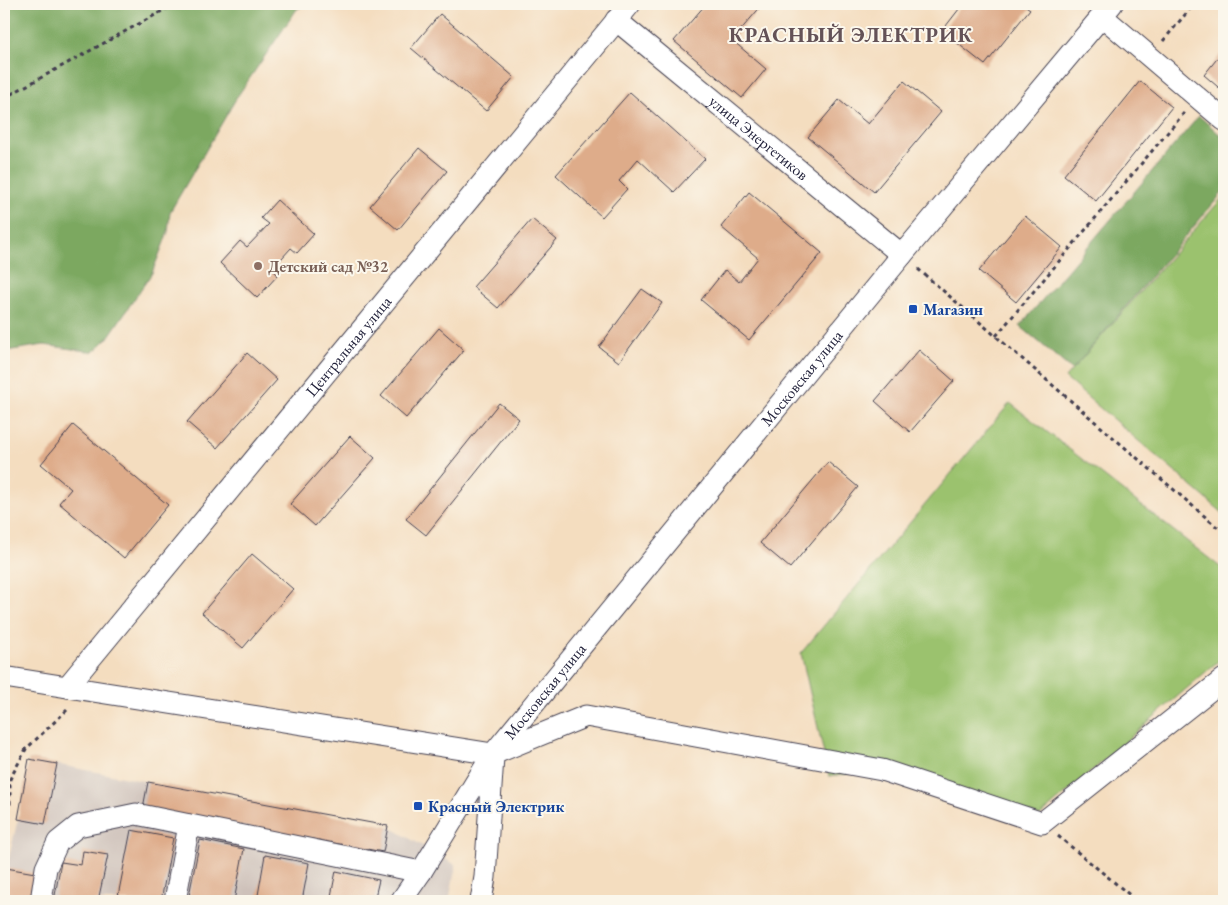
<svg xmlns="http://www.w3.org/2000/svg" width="1228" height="905" font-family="'EB Garamond',serif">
  <rect width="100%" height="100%" fill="#fbf7ec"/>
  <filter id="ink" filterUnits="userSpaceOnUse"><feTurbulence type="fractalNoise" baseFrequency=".02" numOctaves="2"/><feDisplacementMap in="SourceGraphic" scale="10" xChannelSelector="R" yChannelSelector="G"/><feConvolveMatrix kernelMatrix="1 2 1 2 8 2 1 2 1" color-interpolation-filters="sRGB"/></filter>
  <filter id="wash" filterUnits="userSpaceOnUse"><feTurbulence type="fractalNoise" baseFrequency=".0096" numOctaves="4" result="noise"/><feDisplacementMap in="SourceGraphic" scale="20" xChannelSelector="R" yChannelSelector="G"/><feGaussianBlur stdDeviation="1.12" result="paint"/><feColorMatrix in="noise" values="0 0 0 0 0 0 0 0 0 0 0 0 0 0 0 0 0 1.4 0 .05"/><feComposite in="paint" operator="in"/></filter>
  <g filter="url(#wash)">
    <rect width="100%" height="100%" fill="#f4ddbf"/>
    <path fill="#cec1ba" d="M29 759 148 782 388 826 456 865 449 901H4V878L18 819Z"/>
    <path fill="#9bc26e" stroke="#5e7254" d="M1224 196V514L1065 378Z
      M1010 403 1224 570V656L1040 816 882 770 829 776 801 653Z"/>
    <path fill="#7ca861" stroke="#4f654e" d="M4 4H222L228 5 307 4 297 9 237 97 170 212 168 232 152 273 107 339 93 352 44 345 6 351 4 349Z
      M1199 116 1224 138V191L1072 370 1020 326Z"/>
    <g id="blocks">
      <path fill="#deac8a" d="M706 4H763L732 40 766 69 742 98 674 41Z
        M963 4H1023L1030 9 985 65 942 31Z
        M440 14 514 77 486 111 411 48Z
        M1224 50V92L1204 75Z
        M904 81 941 112 874 192 808 137 839 100 868 124Z
        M1140 81 1172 107 1096 201 1064 175Z
        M630 92 705 159 674 192 638 159 619 181 627 189 602 217 556 175Z
        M419 148 447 171 398 230 370 206Z
        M749 192 822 253 749 340 701 300 725 270 739 282 758 258 721 227Z
        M277 200 314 234 297 253 291 248 272 269 278 275 257 298 220 263 240 241 247 247 269 224 261 218Z
        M1025 216 1062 247 1016 302 979 271Z
        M532 219 557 240 498 308 473 287Z
        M642 289 662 303 619 362 599 347Z
        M439 328 464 350 406 418 381 396Z
        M919 350 954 381 910 432 875 401Z
        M247 353 277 380 217 448 187 422Z
        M499 403 519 419 426 535 406 519Z
        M73 425 168 505 124 558 59 503 71 489 41 464Z
        M350 436 375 458 315 526 290 504Z
        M828 462 858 487 790 568 760 543Z
        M252 554 293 589 243 648 202 613Z
        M29 759 57 764 45 824 18 819Z
        M148 782 388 826 383 852 143 808Z
        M131 830 173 838 161 901H117Z
        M200 840 244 849 234 901H188Z
        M83 851 108 855 98 901H54L61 862 81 865Z
        M265 855 309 863 302 901H257Z
        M6 868 35 873 30 901H4V878Z
        M336 871 379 880 374 901H330Z"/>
    </g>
  </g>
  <g filter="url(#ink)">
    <use href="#blocks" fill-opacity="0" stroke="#423e4f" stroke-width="1"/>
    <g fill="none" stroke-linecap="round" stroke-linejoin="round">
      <defs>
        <g id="minor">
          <path d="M1102 16 1224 120"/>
          <path id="s1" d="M616 20 902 255"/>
          <path d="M4 677 493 754 586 716 882 770 1042 823 1224 679"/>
          <path id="s2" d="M67 687 630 4"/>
          <path d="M41 901 46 868 58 842 78 826 136 814 421 872"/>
          <path d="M175 901 189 825"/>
          <path id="s3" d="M401 901 421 872 493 754 902 255 1112 4"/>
          <path d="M481 901 485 877 493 757"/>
        </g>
      </defs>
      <use href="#minor" stroke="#423e4f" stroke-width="23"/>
      <path stroke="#423e4f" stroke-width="3" stroke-dasharray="4 4" stroke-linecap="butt" d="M1163 41 1194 4
        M4 98 175 4
        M918 269 1224 533
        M996 336 1184 113
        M4 819 10 804V779L26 749 67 710
        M1058 836 1137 901"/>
      <use href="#minor" stroke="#fff" stroke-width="21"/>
    </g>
  </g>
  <circle fill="#8d6e63" stroke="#fbf7ec" stroke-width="2" cx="258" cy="266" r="5"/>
  <g fill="#1a4fb4" stroke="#fbf7ec" stroke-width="2">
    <rect x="908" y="304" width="10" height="10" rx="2.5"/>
    <rect x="413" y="801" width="10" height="10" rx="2.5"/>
  </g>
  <g text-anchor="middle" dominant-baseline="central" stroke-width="4" stroke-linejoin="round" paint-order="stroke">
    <g font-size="16" fill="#22223b" stroke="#fbf7ec">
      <text stroke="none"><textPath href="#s1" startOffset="185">улица Энергетиков</textPath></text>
      <text stroke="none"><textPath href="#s2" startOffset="442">Центральная улица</textPath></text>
      <text stroke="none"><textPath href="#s3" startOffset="660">Московская улица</textPath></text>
      <text stroke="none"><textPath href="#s3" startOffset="255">Московская улица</textPath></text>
    </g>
    <g font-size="16" font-weight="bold" fill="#785e54" stroke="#fbf7ec" text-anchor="start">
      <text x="268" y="266">Детский сад №32</text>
    </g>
    <g font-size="16" font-weight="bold" fill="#164399" stroke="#fbf7ec" text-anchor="start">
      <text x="923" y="309">Магазин</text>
      <text x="428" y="806">Красный Электрик</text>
    </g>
    <g font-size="21" font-weight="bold" letter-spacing="1" fill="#645257" stroke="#fbf7ec">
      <text x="851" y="34">КРАСНЫЙ ЭЛЕКТРИК</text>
    </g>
  </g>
  <rect width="1228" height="905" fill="none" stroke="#fbf7ec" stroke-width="20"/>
</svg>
